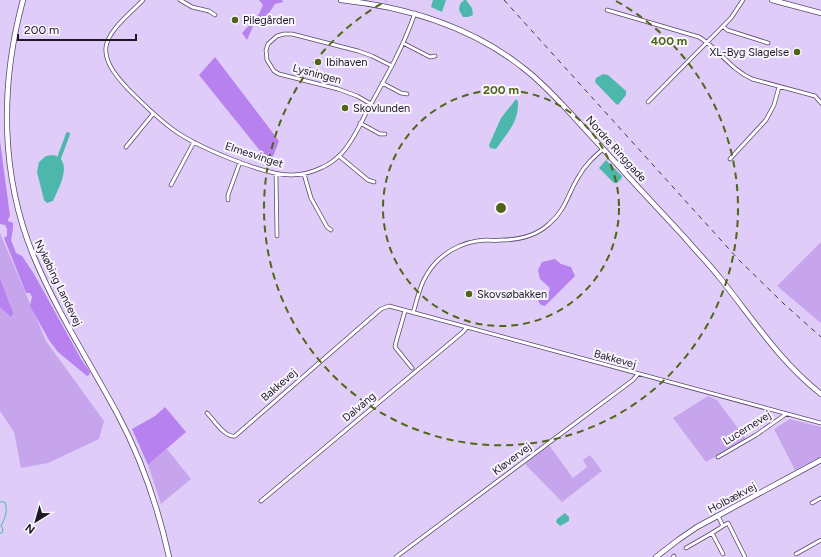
<svg xmlns="http://www.w3.org/2000/svg" width="821" height="557" font-family="Figtree,sans-serif">
  <rect width="100%" height="100%" fill="#e0ccf8"/>
  <path fill="#c6a5ed" d="M0 233 46 341 104 421 99 439 48 463 21 468 14 432 0 411Z
    M821 242V323L777 286Z
    M708 396 717 400 746 439 706 462 673 418Z
    M790 419 821 427V456L795 470 774 429Z
    M549 445 573 478 587 467 583 460 590 455 602 471 562 502 525 464Z
    M167 449 191 479 161 504 148 465Z"/>
  <path fill="#b781ef" d="M259 0H282L283 2 275 4 267 16 255 22 247 40 242 33 259 14 263 5Z
    M215 57 279 141 272 159 265 157 199 75Z
    M0 141 10 216 8 219V221L13 223V229L11 240 16 253 22 256 34 274 81 359 90 372 89 375 87 376 58 352 49 340 30 306 32 297 30 293H26L4 238 7 236V229L5 225 0 224Z
    M555 259 561 264 571 267 575 276 545 306 541 305 538 301 549 292 550 288 540 279 538 270 542 262Z
    M0 279 13 313 11 317 0 307Z
    M165 407 186 432 148 465 132 429 155 416Z"/>
  <path fill="#4eb7ab" d="M433 0H446L442 12 431 7Z
    M464 0H466L472 8 473 15 468 17H463L459 10 460 4Z
    M603 74 608 75 626 91V95L618 105 616 104 595 82 596 78Z
    M516 99 518 101C519 122 508 132 496 149L490 148 489 145 501 118Z
    M53 155C75 160 58 189 53 201L47 203 44 200 37 172 39 162 46 156Z
    M606 160 622 176 621 179 617 183H614L599 168Z
    M565 513 569 517V521L560 526 556 522 557 519Z"/>
  <g fill="none" stroke-linecap="round" stroke-linejoin="round">
    <path stroke="#4eb7ab" stroke-width="1" d="M0 502H5C8 511 5 518 1 526L3 529 2 533H0"/>
    <path stroke="#4eb7ab" stroke-width="4" d="M59 158 68 134"/>
    <defs>
      <path id="street" d="M143 0C132 12 108 30 106 47 104 63 118 78 128 89 143 104 158 119 175 131 198 147 263 175 291 175 302 175 313 172 323 167 330 164 337 158 342 153 353 141 360 125 367 111 385 79 403 48 415 13
        M180 0 192 7 209 11 215 15
        M607 10 699 37C719 49 730 69 752 79L815 96 821 103
        M723 26 727 30 768 43
        M403 43 430 57 435 56
        M382 83 401 93 407 94
        M648 102 731 18 743 0
        M371 104 357 96 338 89 279 74 274 71 267 60 266 50 268 44 277 36 284 34H292L358 51 372 56 392 66
        M360 123 380 134H385
        M126 147 153 114
        M339 156 368 180 374 182
        M730 159 766 120 774 105 779 87
        M276 174 277 236
        M304 174 311 198 327 227 331 230
        M171 185 194 142
        M228 200V195L240 162
        M405 311 396 342 395 347 412 368
        M413 313C417 301 419 287 426 276 438 254 462 241 486 240 491 240 496 241 501 240 518 240 536 236 549 224 566 210 568 193 579 176 585 165 594 157 603 149
        M207 413C214 420 225 438 235 436L381 309 389 306 821 423
        M718 457 756 435 786 414
        M261 501 463 332 467 327
        M812 503 821 498
        M718 516 723 526 712 533 723 554
        M723 526 728 523 745 557
        M686 548 712 533
        M796 554 821 540
        M396 557 633 380 638 374
        M673 557 674 556"/>
      <path id="secondary" d="M23 0C0 85 0 175 34 257 57 312 90 363 118 415 142 460 158 507 169 557
        M341 0C406 7 470 26 522 67 541 81 557 99 573 116 590 135 608 154 625 173 645 195 666 217 686 239 697 252 709 264 720 278 753 319 779 361 821 394
        M772 0 821 13
        M656 557 678 540 697 527 821 460"/>
    </defs>
    <use href="#street" stroke="#58476b" stroke-width="4.5"/>
    <use href="#secondary" stroke="#58476b" stroke-width="6"/>
    <use href="#street" stroke="#fff" stroke-width="3"/>
    <use href="#secondary" stroke="#fff" stroke-width="4.5"/>
    <path stroke="#3e3549" stroke-width="1" stroke-dasharray="5 5" stroke-linecap="butt" d="M504 0 738 259 784 304 821 337"/>
  </g>
  <g fill="none" stroke="#4e6616" stroke-width="2" stroke-dasharray="7 5">
    <circle cx="501" cy="208" r="118"/>
    <path d="M616 1A237 237 0 1 1 386 1"/>
  </g>
  <g fill="#4e6616" stroke="#f9f5fe" stroke-width="1.5">
    <circle cx="235" cy="20" r="4"/>
    <circle cx="797" cy="52" r="4"/>
    <circle cx="318" cy="62" r="4"/>
    <circle cx="345" cy="108" r="4"/>
    <circle cx="469" cy="294" r="4"/>
  </g>
  <g text-anchor="middle" dominant-baseline="central" stroke-width="4" stroke-linejoin="round" paint-order="stroke">
    <g font-size="11" fill="#1e1726" stroke="#f9f5fe" text-anchor="start">
      <text x="243" y="20">Pilegården</text>
      <text x="789" y="52" text-anchor="end">XL-Byg Slagelse</text>
      <text x="326" y="62">Ibihaven</text>
      <text x="353" y="108">Skovlunden</text>
      <text x="477" y="294">Skovsøbakken</text>
    </g>
    <g font-size="11" fill="#1e1726" stroke="#f9f5fe">
      <text transform="translate(317 74) rotate(15)">Lysningen</text>
      <text transform="translate(616 149) rotate(48)">Nordre Ringgade</text>
      <text transform="translate(254 155) rotate(18)">Elmesvinget</text>
      <text transform="translate(58 283) rotate(64)">Nykøbing Landevej</text>
      <text transform="translate(615 359) rotate(15)">Bakkevej</text>
      <text transform="translate(279 385) rotate(-41)">Bakkevej</text>
      <text transform="translate(359 407) rotate(-40)">Dalvang</text>
      <text transform="translate(747 428) rotate(-32)">Lucernevej</text>
      <text transform="translate(512 459) rotate(-37)">Kløvervej</text>
      <text transform="translate(732 498) rotate(-28)">Holbækvej</text>
    </g>
  </g>
  <circle cx="501" cy="208" r="6" fill="#4e6616" stroke="#f9f5fe" stroke-width="2"/>
  <g font-size="12" text-anchor="middle" font-weight="bold" fill="#4e6616" stroke="#f9f5fe" stroke-width="4" stroke-linejoin="round" paint-order="stroke">
    <text x="669" y="45">400 m</text>
    <text x="501" y="94">200 m</text>
  </g>
  <g transform="translate(36 521) rotate(217)" stroke="#f9f5fe" stroke-width="3" paint-order="stroke">
  <path d="M0-3L7 15L0 10L-7 15Z" fill="#1e1726"/>
  <text y="-6" font-size="11" font-weight="bold" text-anchor="middle" fill="#1e1726">N</text>
  </g>
  <path d="M18 34v6h118v-6" fill="none" stroke="#1e1726" stroke-width="2"/>
  <text x="24" y="34" font-size="12" fill="#1e1726" stroke="#f9f5fe" stroke-width="3" paint-order="stroke">200 m</text>
</svg>
